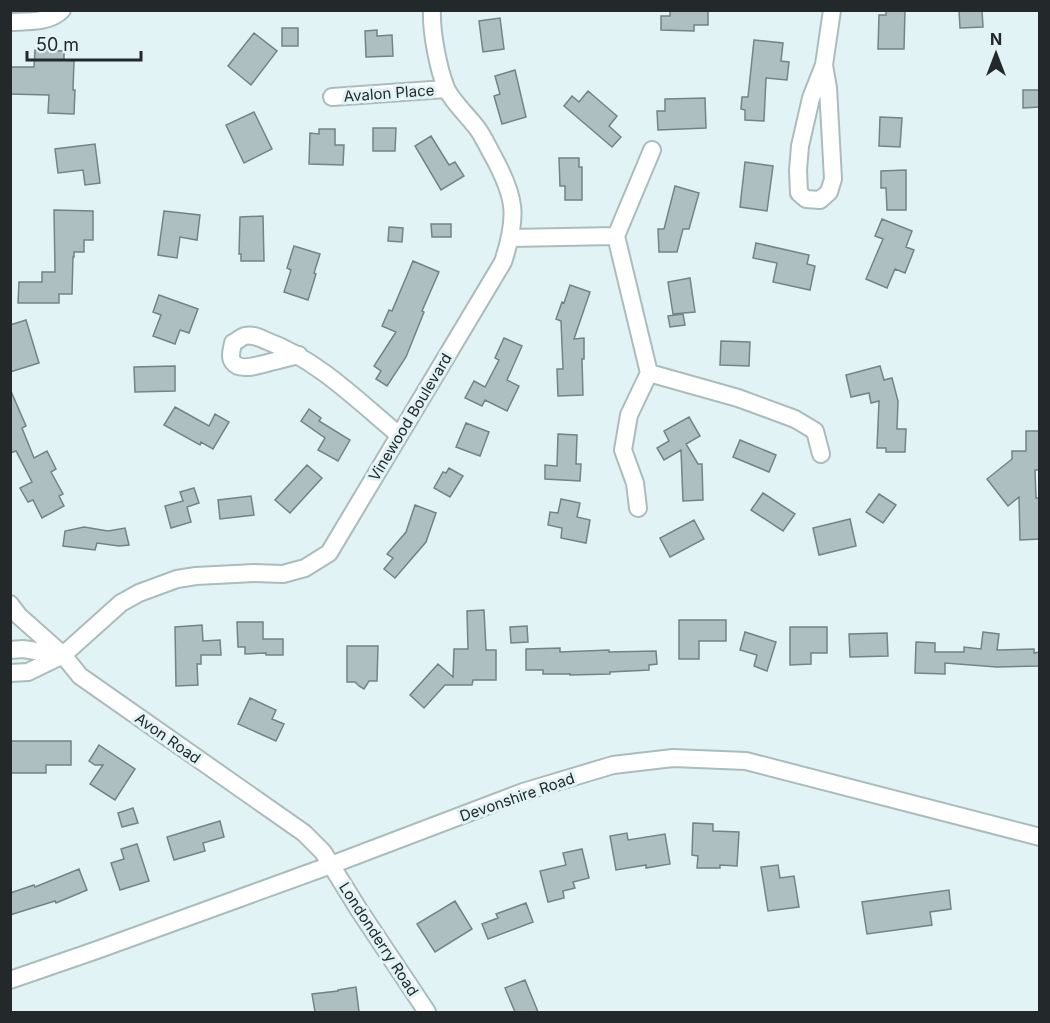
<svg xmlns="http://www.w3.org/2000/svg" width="1050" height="1023" font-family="Inter,sans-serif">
  <rect width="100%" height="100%" fill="#e2f3f5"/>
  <path fill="#aebfc1" stroke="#748485" stroke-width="1.5" d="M670 10H708V25H694V31L661 30V16H670Z
    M886 10H905L904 49H878L879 15H886Z
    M959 10H982L983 27 960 28Z
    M500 18 504 49 483 52 479 21Z
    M282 28H298V46H282Z
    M377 30V36L392 35 393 56 366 57 365 31Z
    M254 33 277 51 251 85 228 66Z
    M754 40 783 43 781 61 789 62 787 80 766 78 764 121 745 120V110L741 109 742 97H748Z
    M35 50 64 51V60L74 61 73 90H75L74 114 48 113 49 95 10 94V67H34Z
    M515 70 526 117 502 124 494 96 500 94 495 76Z
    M1023 90H1040V107L1023 108Z
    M588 91 617 116 609 126 621 137 612 147 564 106 572 96 579 102Z
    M705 98 706 128 658 130 657 111H665V99Z
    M254 112 272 149 244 163 226 125Z
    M880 117 902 118 900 147 879 146Z
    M373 128H396L395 151H373Z
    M319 129H335V145H344L343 165 309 164 310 133 319 134Z
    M431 136 449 165 455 162 464 176 441 190 415 146Z
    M95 144 100 183 85 185 83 170 58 173 55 149Z
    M559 158H579V167H582V200H565V186H560Z
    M745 162 773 166 767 211 740 207Z
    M906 170V210H887L886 188H881V171Z
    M675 186 699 193 689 229H683L677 252H659L658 229H664Z
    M54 210 93 211V240H84V252H74V257H73L72 294H59V303H18L19 282H42V272H55Z
    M164 211 200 215 197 240 180 237 177 258 158 255Z
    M263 216 264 261H241V254H239L240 217Z
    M882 219 912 231 906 247 914 250 905 273 895 269 887 288 866 279 883 239 875 236Z
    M431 224H451V237H432Z
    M389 227 403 228 402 242 388 241Z
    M756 243 809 255 807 264 815 266 810 290 773 282 777 263 753 258Z
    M294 246 320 254 314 273 316 274 308 300 284 292 291 270 287 268Z
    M413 261 439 272 422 311 424 312 406 357 387 386 376 379 381 371 374 366 396 332 382 326 389 310 392 311Z
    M690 278 695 312 673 314 668 282Z
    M570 285 590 292 574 339 584 338V359H582L583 395 558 396 557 369H563L561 321 556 319 562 302 564 303Z
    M159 295 198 309 189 333 180 330 175 344 153 336 161 315 153 312Z
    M683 314 685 325 670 327 668 316Z
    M26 320 39 363 10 372V325Z
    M504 338 522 346 507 380 519 386 507 411 485 400 482 406 465 398 474 381 485 387 499 360 495 358Z
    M721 341 750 342 749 366 720 365Z
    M175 366V391L135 392 134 367Z
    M880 366 884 380 892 378 898 401 897 429H906L905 452H886V448H877L879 401 871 403 869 393 851 397 846 375Z
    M10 389 26 426 22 428 34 458 47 451 56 469 51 472 63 494 59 496 64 506 42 518 33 500 28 502 20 488 32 482 16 451 10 453Z
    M175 407 209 426 215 414 229 422 213 449 201 442 200 445 164 425Z
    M309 409 321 418 319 421 350 440 338 461 318 450 325 438 301 421Z
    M689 417 700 436 686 444 698 464H702L703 500 683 501 681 450 664 460 657 448 669 441 664 431Z
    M466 423 489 432 480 456 456 447Z
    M1026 431H1040V470H1035L1036 498H1040V539L1020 540 1019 497 1008 506 987 479 1012 459V451H1026Z
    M558 434 577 435 576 464H581L580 481 545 479V465L557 466Z
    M740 440 776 455 769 472 733 457Z
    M307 465 322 478 290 513 275 500Z
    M449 468 463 476 450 497 434 488 443 472 446 473Z
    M194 488 199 503 187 507 191 522 171 528 165 506 183 501 180 492Z
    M763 493 795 514 783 531 751 510Z
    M879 494 896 505 883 523 866 512Z
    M251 496 254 515 220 519 218 500Z
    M561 499 580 503 577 517 590 520 586 543 561 538 562 528 548 525 550 512 558 513Z
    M415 505 436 513 426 542 395 578 384 569 393 558 387 554 406 532Z
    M850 519 856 546 819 555 813 528Z
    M694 520 704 539 670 557 660 538Z
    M84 527 108 531 125 528 129 545 119 546 97 543 95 550 63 546 65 531Z
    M484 610 486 650H496V680H473L472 685H445L424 708 410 695 438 664 453 677 454 649H468L467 611Z
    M679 620H726V641H699V659H679Z
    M237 622H263V639H283V655H266V653L245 654V647H238Z
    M202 625 203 641 220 640 221 655H201V664H197L198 685 176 686 175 627Z
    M527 626 528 642 511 643 510 627Z
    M790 627H827V653H811V664L790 665Z
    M745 632 776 642 767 671 754 666 757 655 740 650Z
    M983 632 999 634 997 650 1034 649V653L1040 652V666L997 667 945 663V674L915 673 916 642 935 643V652H964V647L981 649Z
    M887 633 888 656 850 657 849 634Z
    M347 646H378L377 681H369L364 689 359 686 355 682H347Z
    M560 648V652L609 650V652L656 651 657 664 649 665V670L610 672V674L570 675V674H543V670H526V649Z
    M250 698 276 710 272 719 284 724 276 741 238 724Z
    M10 741H71V765H46V773H10Z
    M99 745 135 769 115 800 90 784 103 765H95L89 761Z
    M133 808 138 823 122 827 118 813Z
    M220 821 224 837 203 843 205 851 174 860 167 837Z
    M693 823 713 824V831L739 832 737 866 720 865V868H697L698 856 692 855Z
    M627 833 628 840 665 834 670 864 646 868V865L616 870 610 836Z
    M137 844 149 881 120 890 111 863 124 859 121 849Z
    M582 849 589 878 573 882 575 888 563 891 564 898 548 902 540 871 566 865 563 853Z
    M778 865 780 878 794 876 799 907 768 911 761 867Z
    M79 869 87 890 56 903 55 901 10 915V893L34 885 35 887Z
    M949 890 951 909 930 912 932 925 867 934 862 902Z
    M455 901 472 929 435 952 417 924Z
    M526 903 533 922 488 939 482 924 498 918 496 914Z
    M525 980 538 1012H515L505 988Z
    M356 987 359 1012H315L312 994 338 991V990Z"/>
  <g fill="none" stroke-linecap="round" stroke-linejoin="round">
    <defs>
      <path id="minor" d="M10 22C28 21 49 23 62 10
        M824 65 828 88 833 179 829 192 820 200 806 199 799 193 798 170 800 146 811 98 824 65 832 10
        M332 97 446 89
        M616 236 649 373 629 415 623 450 635 483 638 508
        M616 236 652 150
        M511 238 616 236
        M299 355C291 357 282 359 275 361 265 363 240 373 233 362 229 357 232 349 233 343 237 341 241 337 245 336 253 334 260 338 267 341 318 360 358 401 399 435
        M649 373 738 398 795 419 815 431 821 454
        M10 604 19 616 63 655 80 676 304 833 323 852 359 910 427 1012
        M10 650 23 649 62 655
        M10 673 28 672 63 655 121 603 139 593 177 579 196 576 254 573 283 574 305 568 329 553 503 262C518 216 516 198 493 156 488 147 483 136 477 128 468 116 451 100 446 88 438 68 431 31 432 10
        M10 980 97 950 331 865 523 792 613 765 673 758 746 761 1040 837"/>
    </defs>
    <use href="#minor" stroke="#abbcbd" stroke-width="20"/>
    <use href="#minor" stroke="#fff" stroke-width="16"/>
  </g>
  <g text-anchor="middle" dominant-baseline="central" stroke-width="6" stroke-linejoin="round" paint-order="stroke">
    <g font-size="15" fill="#23292a" stroke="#e2f3f5">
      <text transform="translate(389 93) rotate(-4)">Avalon Place</text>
      <text transform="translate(410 417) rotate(-59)">Vinewood Boulevard</text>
      <text transform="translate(168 738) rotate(35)">Avon Road</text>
      <text transform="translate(517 797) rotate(-19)">Devonshire Road</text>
      <text transform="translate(379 939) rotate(57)">Londonderry Road</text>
    </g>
  </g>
  <rect width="1050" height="1023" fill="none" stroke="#23292a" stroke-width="24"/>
  <g transform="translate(996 54)" stroke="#e2f3f5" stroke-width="4.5" paint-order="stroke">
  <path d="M0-4.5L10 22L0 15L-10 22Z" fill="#23292a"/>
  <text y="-9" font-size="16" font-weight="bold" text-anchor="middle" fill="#23292a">N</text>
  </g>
  <path d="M27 51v9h114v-9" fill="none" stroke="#23292a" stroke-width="3"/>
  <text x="36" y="51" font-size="18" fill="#23292a" stroke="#e2f3f5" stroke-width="4.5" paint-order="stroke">50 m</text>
</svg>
